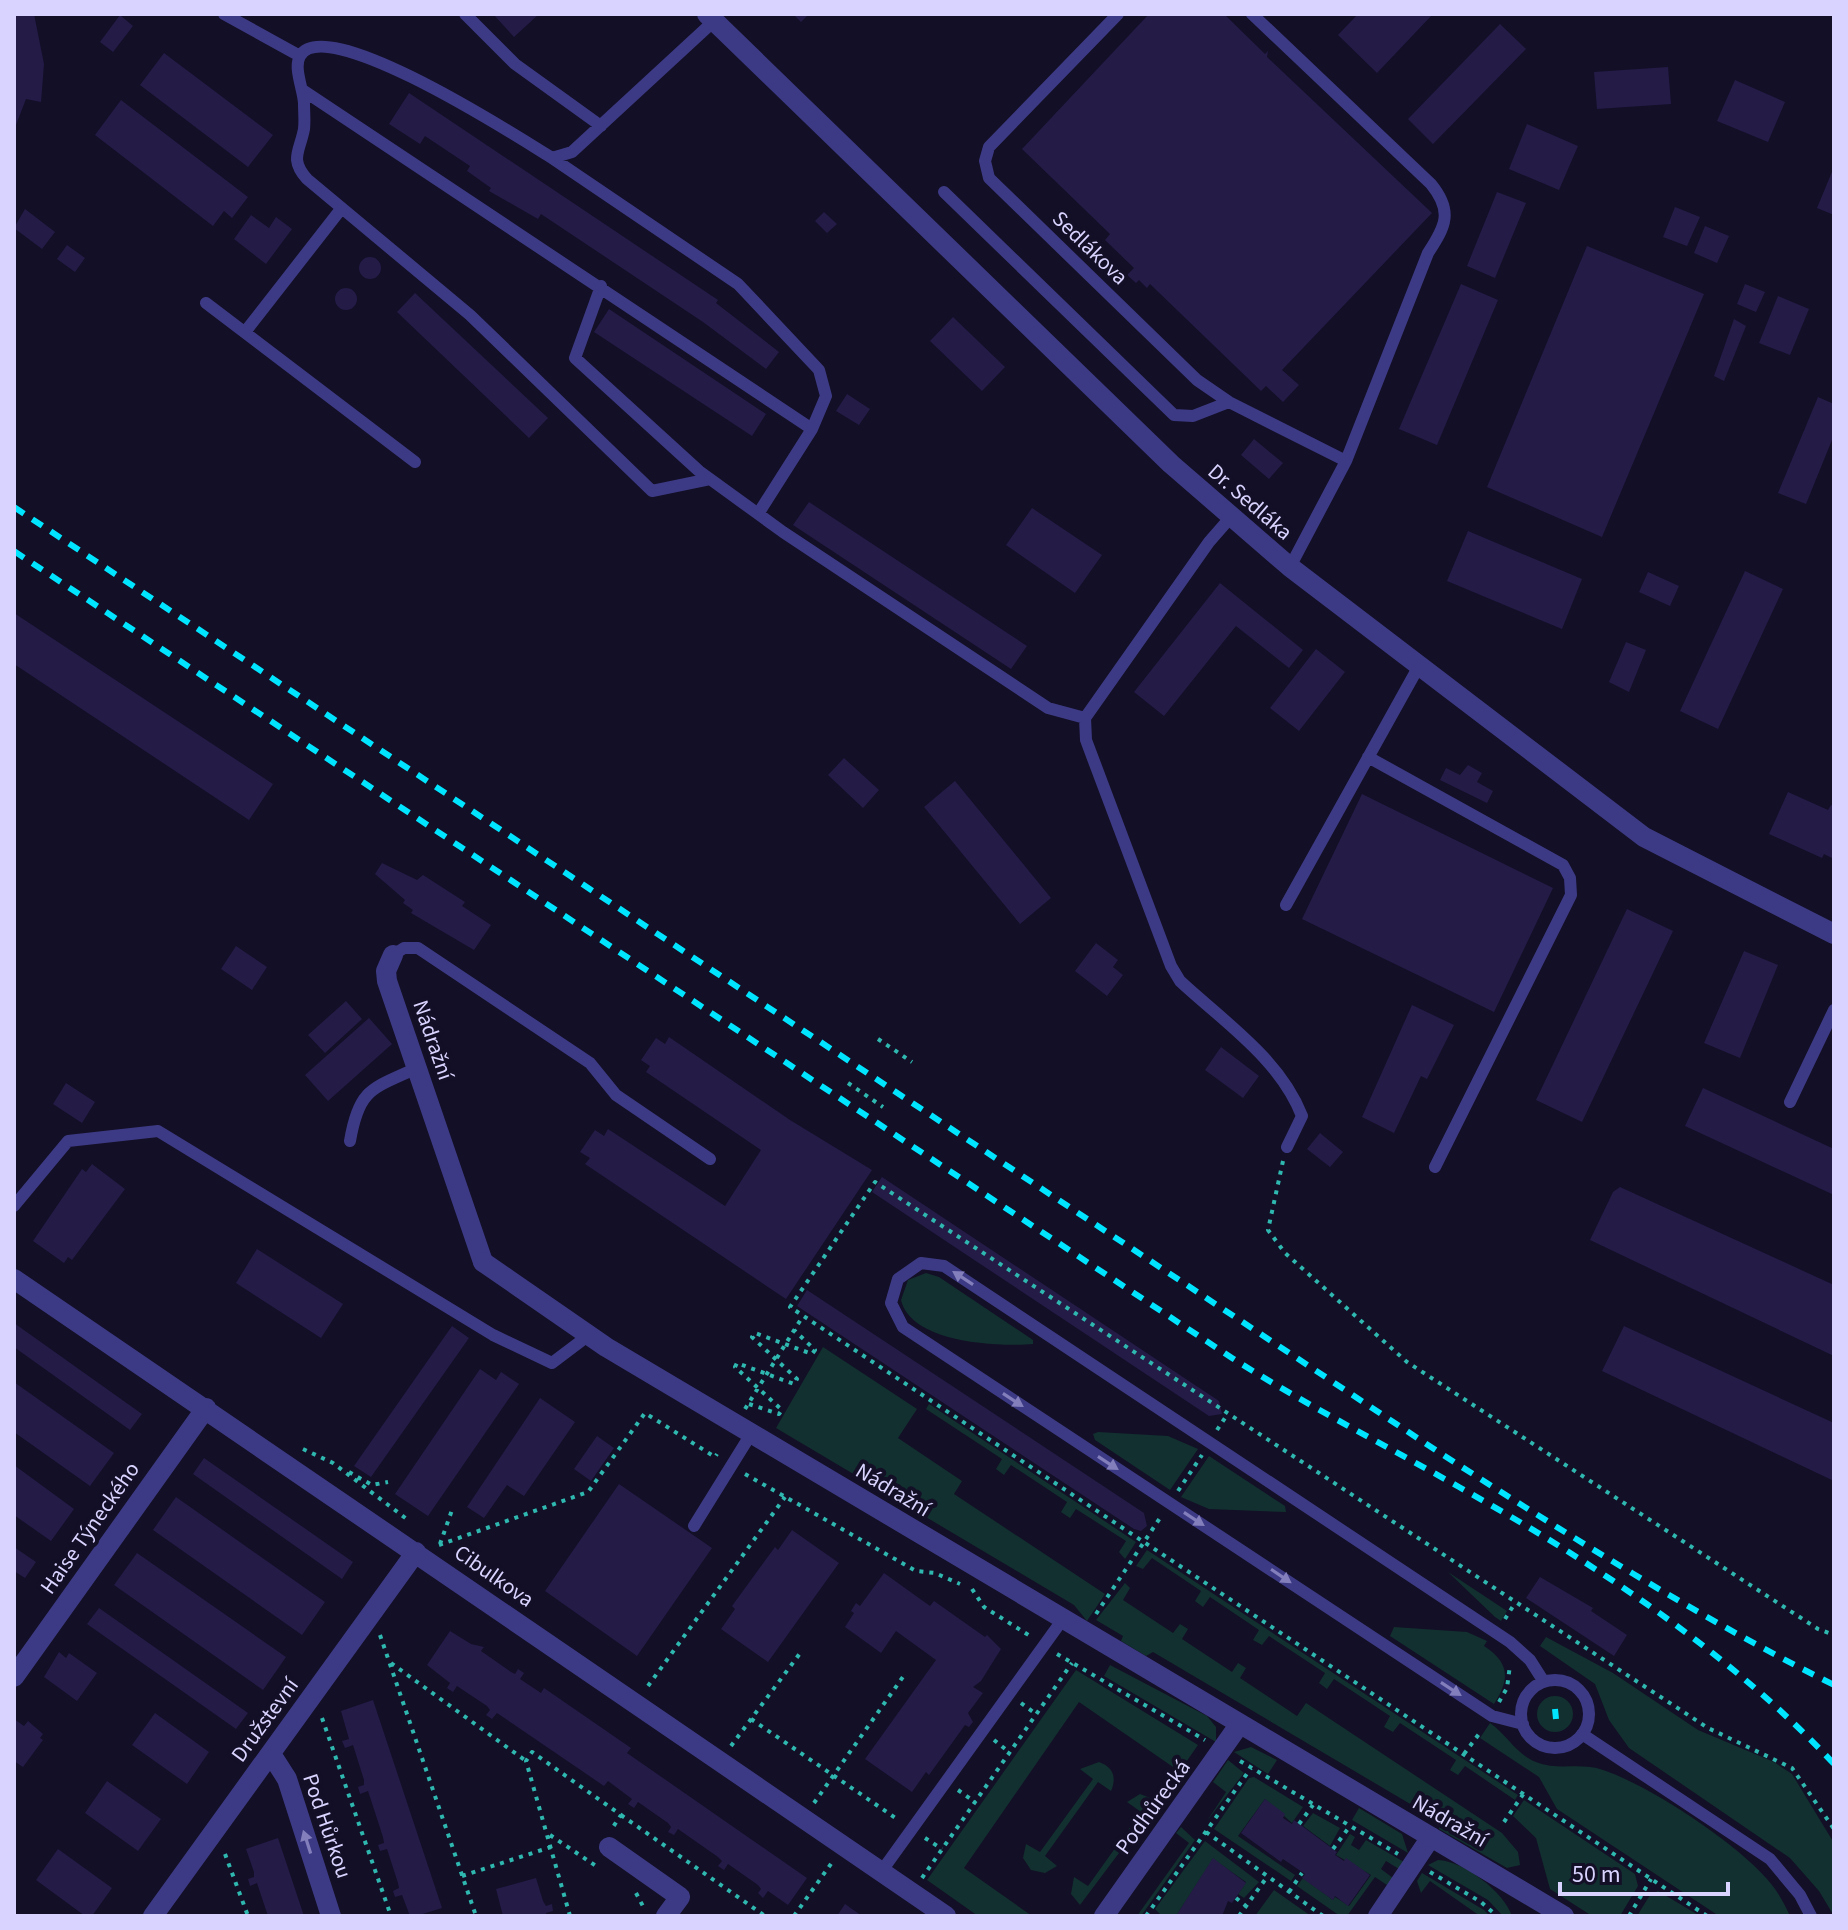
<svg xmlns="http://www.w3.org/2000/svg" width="1848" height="1930" font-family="'Source Sans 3',sans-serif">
  <rect width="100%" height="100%" fill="#130f26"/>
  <path fill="#12302f" d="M926 1273 939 1277 1033 1340V1344C998 1347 911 1343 901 1300L908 1280Z
    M823 1347 917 1409 898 1438 962 1481 954 1494 1105 1594 1087 1621 1074 1605 776 1428Z
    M929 1404 1136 1542 1125 1559 1119 1552 1126 1541 1076 1509 1070 1518 1061 1512 1067 1502 1011 1465 1004 1475 996 1469 1002 1459 926 1409Z
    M1098 1432 1168 1436 1198 1449 1170 1490 1095 1440 1093 1434Z
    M1209 1456 1285 1506 1286 1512 1209 1509 1181 1497Z
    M1147 1550 1518 1795 1515 1800 1465 1766 1458 1775 1450 1770 1456 1760 1400 1723 1393 1732 1384 1727 1390 1716 1334 1679 1327 1689 1319 1683 1325 1673 1269 1636 1262 1645 1253 1640 1259 1630 1210 1597 1203 1607 1195 1601 1201 1591 1152 1558 1143 1569 1136 1566Z
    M1448 1572 1507 1611 1501 1621 1495 1617Z
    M1125 1583 1130 1588 1123 1600 1173 1633 1180 1624 1188 1629 1182 1639 1232 1672 1238 1663 1246 1668 1240 1678 1297 1716 1306 1703 1502 1833 1518 1852 1520 1865 1507 1868 1439 1829V1821L1153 1652 1146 1656 1121 1641 1123 1636 1096 1620Z
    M1394 1627 1467 1632 1487 1641 1484 1646C1510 1663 1510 1679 1494 1704L1390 1636Z
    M1546 1637 1613 1673 1698 1730 1774 1762 1792 1774 1834 1843V1916L1819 1891 1790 1858 1629 1748 1609 1720 1595 1684 1540 1646Z
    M1110 1665 1207 1716 1216 1727V1742L1104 1676Z
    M1076 1670 1198 1745 1170 1785 1163 1782 1173 1767 1079 1702 964 1868 1032 1916H978L927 1880Z
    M1537 1714a18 18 0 1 1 36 0a18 18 0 1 1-36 0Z
    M1490 1723C1507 1735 1517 1755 1536 1762 1557 1771 1582 1762 1603 1770 1649 1785 1736 1843 1767 1879 1777 1890 1784 1903 1790 1916H1719L1557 1809 1539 1777 1480 1738Z
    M1251 1747 1277 1760 1268 1774 1234 1752Z
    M1228 1760 1244 1773 1207 1821 1226 1792 1213 1782Z
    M1099 1762C1113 1767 1117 1777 1111 1791L1098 1782 1045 1856 1057 1866 1045 1873 1031 1870 1023 1858 1026 1844 1040 1852 1093 1779 1080 1769Z
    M1254 1777 1303 1807 1292 1823 1265 1799 1238 1836 1295 1875 1291 1881 1214 1829 1249 1778Z
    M1140 1794 1158 1801 1080 1905 1071 1894 1074 1877 1088 1886 1141 1812 1127 1802Z
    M1524 1800 1635 1874 1638 1886 1620 1916H1592L1550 1889 1536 1838 1513 1816Z
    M1359 1808 1402 1834 1408 1853 1352 1820Z
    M1313 1813 1340 1828 1330 1846 1303 1826Z
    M1181 1827 1195 1840 1141 1916H1137L1189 1843 1176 1833Z
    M1350 1834 1355 1837 1351 1845 1359 1850 1366 1840 1404 1862 1399 1869 1386 1861 1381 1869 1393 1878 1387 1885 1375 1877 1347 1916H1340L1297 1886 1303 1878 1333 1900 1335 1897 1349 1906 1371 1875 1336 1855Z
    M1205 1841 1259 1882 1244 1898 1238 1894 1246 1882 1213 1859 1176 1916H1162L1155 1909Z
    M1438 1860C1464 1861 1504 1892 1512 1916H1503L1488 1900 1428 1865Z
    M1422 1873 1484 1910 1490 1916H1480L1430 1881 1421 1893 1417 1881Z
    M1274 1890 1311 1916H1255Z
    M1658 1891 1700 1916H1637L1650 1895Z"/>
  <path fill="#241b47" d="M14 14H34L44 64 41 102 26 99 14 130Z
    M493 14H539L514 37Z
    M793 14H809L801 22Z
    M1149 14H1224L1265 54 1268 51 1267 57 1432 213 1282 370 1299 385 1283 402 1266 386 1261 391 1150 284 1147 288 1139 280 1136 283 1127 275 1134 268 1105 240 1110 234 1022 149Z
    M1358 14H1433L1377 73 1338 35Z
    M120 15 133 26 113 52 100 42Z
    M1500 24 1526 49 1433 144 1408 119Z
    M164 53 273 135 248 167 140 85Z
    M1668 67 1671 104 1597 109 1594 72Z
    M1735 80 1785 102 1768 142 1717 121Z
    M409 93 718 300 716 303 779 352 766 369 703 322 541 214 538 219 489 191 491 188 467 171 470 166 425 136 420 144 389 124Z
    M121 100 248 197 232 218 224 211 213 226 95 135Z
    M1527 124 1578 146 1559 190 1509 169Z
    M1834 167V215L1817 208Z
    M1497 192 1526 203 1495 278 1467 266Z
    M1675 207 1700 217 1687 246 1663 237Z
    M25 209 55 232 42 249 14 228Z
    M824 212 837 224 827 233 815 221Z
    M251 215 269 228 276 217 292 229 266 264 234 239Z
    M1705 226 1729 236 1717 263 1694 253Z
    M67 245 85 258 75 272 57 259Z
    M1587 246 1704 294 1602 537 1487 487Z
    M359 268a11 11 0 1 1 22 0a11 11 0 1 1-22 0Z
    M1461 284 1498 300 1437 445 1399 429Z
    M1745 284 1765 292 1756 312 1737 304Z
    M335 299a11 11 0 1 1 22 0a11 11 0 1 1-22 0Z
    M415 293 548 418 529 438 397 312Z
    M1778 296 1809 309 1790 355 1759 343Z
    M609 309 766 414 752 436 594 332Z
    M953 317 1005 367 982 391 930 341Z
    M1734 319 1746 326 1724 381 1714 376Z
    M847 394 870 409 859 425 836 411Z
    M1818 397 1834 404V435L1806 504 1778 493Z
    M1254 439 1283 463 1269 479 1241 455Z
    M809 502 1027 646 1011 669 793 525Z
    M1032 508 1102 555 1075 593 1006 545Z
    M1468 531 1582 579 1562 629 1447 581Z
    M1745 571 1783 589 1718 729 1680 711Z
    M1648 572 1679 586 1670 606 1639 592Z
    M1220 583 1303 650 1289 668 1236 626 1164 716 1134 692Z
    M14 613 273 784 249 820 14 664Z
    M1626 642 1646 650 1629 692 1609 682Z
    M1316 649 1345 672 1299 731 1270 708Z
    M844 758 879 790 863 808 828 775Z
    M1468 765 1482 773 1477 782 1493 791 1487 803 1440 780 1446 768 1460 775Z
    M955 781 1051 898 1020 924 924 807Z
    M1788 792 1828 810 1831 805 1834 806V859L1824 854 1822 858 1769 834Z
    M1362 794 1553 888 1494 1012 1302 919Z
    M382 863 417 880 423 875 465 902 462 906 491 925 474 950 411 913 413 910 403 903 405 900 375 874Z
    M1627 909 1673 931 1582 1122 1536 1100Z
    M1096 943 1118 960 1113 967 1123 975 1107 996 1075 971Z
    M236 946 267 967 252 990 221 969Z
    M1744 951 1778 965 1740 1058 1704 1043Z
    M346 1001 362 1019 325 1053 308 1035Z
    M1412 1005 1454 1025 1427 1079 1421 1076 1394 1133 1362 1117Z
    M369 1018 392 1044 328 1101 305 1075Z
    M669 1037 790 1120 872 1170 786 1299 585 1164 590 1158 580 1152 595 1130 604 1136 608 1129 725 1206 761 1150 646 1072 650 1066 641 1060 656 1038 665 1044Z
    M1221 1047 1259 1076 1243 1098 1205 1070Z
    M66 1083 95 1102 82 1123 53 1104Z
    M1703 1088 1834 1149V1195L1685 1126Z
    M1320 1133 1343 1152 1330 1167 1307 1149Z
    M92 1164 125 1189 72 1260 68 1257 64 1263 33 1241 82 1169 86 1172Z
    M882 1177 1219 1401 1222 1414 1209 1416 872 1192Z
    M1620 1187 1834 1285V1356L1590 1240 1613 1192Z
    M257 1249 343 1304 321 1338 236 1283Z
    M807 1290 1144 1513 1147 1526 1141 1531 1134 1529 797 1306Z
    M14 1323 142 1414 130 1430 14 1347Z
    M452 1326 469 1338 371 1477 354 1466Z
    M1624 1326 1834 1423V1481L1602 1371Z
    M480 1369 496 1380 501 1372 519 1384 428 1516 395 1494Z
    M14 1382 114 1453 90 1486 14 1432Z
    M540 1398 575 1422 524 1496 507 1485 484 1518 467 1507Z
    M597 1436 614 1448 591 1481 574 1469Z
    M204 1458 353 1562 342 1579 193 1474Z
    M14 1465 74 1509 51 1541 14 1515Z
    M619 1484 712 1548 637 1656 545 1591Z
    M176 1497 325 1602 302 1635 153 1530Z
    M792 1530 839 1563 768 1662 721 1629 735 1609 732 1606 775 1547 778 1550Z
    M14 1547 36 1562 25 1578 14 1571Z
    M137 1553 286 1657 263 1690 114 1585Z
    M884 1573 930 1606 934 1601 985 1637 987 1635 1001 1649 981 1681 973 1687 983 1693 968 1713 973 1722 969 1727 965 1725 929 1775 926 1772 912 1792 865 1759 936 1660 896 1631 881 1653 845 1627 854 1613 851 1611 856 1603 860 1606Z
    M1540 1577 1593 1608 1591 1611 1627 1635 1614 1656 1526 1598Z
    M99 1608 248 1713 236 1729 87 1624Z
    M450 1631 471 1644 484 1647 481 1651 511 1672 515 1674 518 1669 524 1673 520 1679 541 1693 544 1688 631 1748 627 1753 807 1878 788 1905 768 1891 763 1898 758 1893 761 1889 758 1885 728 1864 724 1870 718 1866 722 1861 718 1857 678 1829 674 1835 668 1832 671 1827 668 1823 638 1802 634 1808 628 1804 632 1799 608 1781 604 1786 497 1713 492 1719 486 1715 490 1710 487 1706 457 1686 453 1692 447 1688 450 1683 427 1665Z
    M59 1652 66 1658 69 1653 97 1673 77 1701 44 1677Z
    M373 1700 442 1908 416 1916H410L402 1895 395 1897 393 1891 399 1888 398 1883 387 1849 380 1851 378 1845 384 1843 383 1837 368 1791 360 1794 358 1787 364 1785V1780L353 1745 345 1748 342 1741 349 1739 341 1711Z
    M155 1713 209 1752 187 1784 132 1745Z
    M14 1719 24 1726 28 1721 43 1734 40 1738 43 1740 23 1767 14 1761Z
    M107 1781 161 1819 138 1851 85 1813Z
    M1265 1799 1285 1814 1283 1818 1292 1824 1294 1820 1337 1852 1335 1855 1344 1861 1346 1858 1370 1875 1348 1906 1335 1896 1333 1900 1302 1878 1305 1874 1283 1859 1281 1862 1241 1833Z
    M278 1838 304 1916H268L257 1883 250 1886 248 1879 254 1877V1872L246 1849Z
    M58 1849 112 1888 92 1916H85L36 1880Z
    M1213 1858 1246 1883 1232 1903 1228 1901 1222 1916H1176Z
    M536 1878 543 1901 546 1906 552 1904 553 1911 546 1913 547 1916H503L496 1889Z
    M845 1904 862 1916H837Z"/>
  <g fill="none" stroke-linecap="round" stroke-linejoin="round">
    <path stroke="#2fb8b0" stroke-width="4" stroke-dasharray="4 6" stroke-linecap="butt" d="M878 1039 912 1062
      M848 1083 883 1107
      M1283 1161 1268 1230 1285 1253 1407 1362 1818 1629 1834 1635
      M749 1404 779 1414 782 1410 735 1367 737 1363 794 1384 797 1379 752 1337 755 1333 812 1354 815 1350 794 1330
      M745 1409 803 1316
      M1217 1430 1227 1415
      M303 1449 333 1463 408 1520
      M349 1472 372 1485 388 1482
      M745 1474 916 1571 935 1573 960 1584
      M1178 1491 1202 1455
      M440 1544 452 1510
      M439 1545 588 1492 645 1413 715 1457 717 1454
      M972 1589 984 1607 1030 1636
      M1096 1614 1162 1515
      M1505 1619 1515 1603
      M380 1635 476 1916
      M1057 1654 1205 1740
      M391 1663 526 1761
      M648 1686 785 1497
      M1499 1702 1507 1688 1510 1665
      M1021 1703 1036 1714
      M322 1718 391 1916
      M751 1719 897 1819
      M994 1740 1009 1752
      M731 1746 801 1652
      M1464 1754 1482 1730
      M1240 1761 1398 1854
      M958 1790 975 1802
      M814 1803 905 1674
      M621 1815 765 1916
      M1504 1822 1524 1793
      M1299 1824 1313 1805
      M1206 1832 1323 1916
      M550 1835 596 1866
      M925 1838 942 1849
      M1333 1849 1350 1826
      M225 1854 248 1916
      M1430 1872 1481 1902 1497 1916
      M462 1876 551 1847
      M922 1878 1072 1663
      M1289 1892 1302 1873
      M636 1893 645 1910
      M1236 1898 1246 1906
      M570 1916 526 1761 532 1752 621 1815 613 1827
      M794 1916 833 1861
      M1146 1916 1251 1768
      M1239 1916 1267 1877
      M1629 1916 1651 1879
      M1707 1916 790 1307 875 1182 1708 1728 1792 1768 1834 1829"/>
    <path stroke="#3d3a85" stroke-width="12" d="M224 14 300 56
      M465 14 515 64 601 126
      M1118 14 989 147 985 161 989 178 1197 380 1229 402 1346 461
      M1252 14 1431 184C1453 211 1446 226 1428 253L1346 461 1290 567
      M304 91 812 429
      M552 158 738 284 819 370 826 396 812 429 758 514
      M944 192 1174 415 1193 416 1229 402
      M601 286 575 358 699 471 783 532 1048 708 1085 718
      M206 303 415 462
      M245 332 341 209
      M710 479 652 491 470 315 307 179C289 159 300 151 304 129 305 121 304 112 304 104 304 91 293 68 300 56 325 12 518 137 552 158L572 152 714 21
      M1230 518 1209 542 1085 718 1086 740 1171 966 1180 981C1224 1022 1280 1059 1302 1116L1287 1147
      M1368 757 1563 865 1570 878 1571 895 1435 1167
      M1286 905 1419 666
      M393 955 404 948H418L590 1063 616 1095 710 1159
      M1790 1102 1834 1010
      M350 1141C359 1088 372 1089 417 1068
      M14 1206 68 1141 158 1131 493 1335 552 1363 589 1335
      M694 1526 751 1434
      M1521 1714a34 34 0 1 1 68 0a34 34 0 1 1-68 0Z
      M1523 1724 1492 1716 903 1327 891 1303 898 1279 921 1263 944 1266 1510 1642 1530 1660 1544 1682
      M1582 1734 1770 1859 1800 1895 1811 1916
      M881 1872 1063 1619"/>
    <path stroke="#3d3a85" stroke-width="20" d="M393 955 386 971 387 981 483 1262
      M14 1279 946 1916
      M14 1677 206 1408
      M271 1754 287 1779 331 1916
      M609 1847 680 1897 666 1916
      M153 1916 416 1552
      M1104 1916 1239 1725
      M1378 1916 1431 1837"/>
    <path stroke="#3d3a85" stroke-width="20" d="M707 14 1171 464 1290 567 1644 837 1834 934
      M483 1262 606 1347 1564 1916"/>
    <path stroke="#00e5ff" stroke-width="6" stroke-dasharray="12 10" stroke-linecap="butt" d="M14 507 1440 1453C1568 1535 1698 1617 1834 1685
      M14 551 1232 1358C1306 1405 1383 1444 1459 1487 1590 1560 1732 1654 1834 1764
      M1555 1709 1556 1719"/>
  </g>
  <defs><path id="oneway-solid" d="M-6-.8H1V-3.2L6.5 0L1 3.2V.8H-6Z" transform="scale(2)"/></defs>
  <g fill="#837fbc">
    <use href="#oneway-solid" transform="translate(963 1278) rotate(-147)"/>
    <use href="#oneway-solid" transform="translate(1013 1400) rotate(33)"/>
    <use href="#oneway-solid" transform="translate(1108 1463) rotate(33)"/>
    <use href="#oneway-solid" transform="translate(1194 1519) rotate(33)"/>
    <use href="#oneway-solid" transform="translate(1281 1576) rotate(34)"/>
    <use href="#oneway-solid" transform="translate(1451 1689) rotate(33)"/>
    <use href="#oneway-solid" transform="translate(307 1842) rotate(-108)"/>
  </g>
  <g text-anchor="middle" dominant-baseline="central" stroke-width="8" stroke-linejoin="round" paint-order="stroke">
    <g font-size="22" fill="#d9d4ff" stroke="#130f26">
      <text transform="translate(1090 248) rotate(44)">Sedlákova</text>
      <text transform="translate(1250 502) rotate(41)">Dr. Sedláka</text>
      <text transform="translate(433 1040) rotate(71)">Nádražní</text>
      <text transform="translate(893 1490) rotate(31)">Nádražní</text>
      <text transform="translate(90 1528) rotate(-55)">Haise Týneckého</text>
      <text transform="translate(494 1576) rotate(35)">Cibulkova</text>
      <text transform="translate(265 1720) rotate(-54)">Družstevní</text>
      <text transform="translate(1153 1807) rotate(-54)">Podhůrecká</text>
      <text transform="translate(1450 1821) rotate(30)">Nádražní</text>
      <text transform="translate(327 1826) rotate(71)">Pod Hůrkou</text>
    </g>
  </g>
  <rect width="1848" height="1930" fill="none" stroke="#d9d4ff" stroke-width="32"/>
  <path d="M1560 1882v12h168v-12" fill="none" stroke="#d9d4ff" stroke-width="4"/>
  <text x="1572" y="1882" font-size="24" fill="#d9d4ff" stroke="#130f26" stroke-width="6" paint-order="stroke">50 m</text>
</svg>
